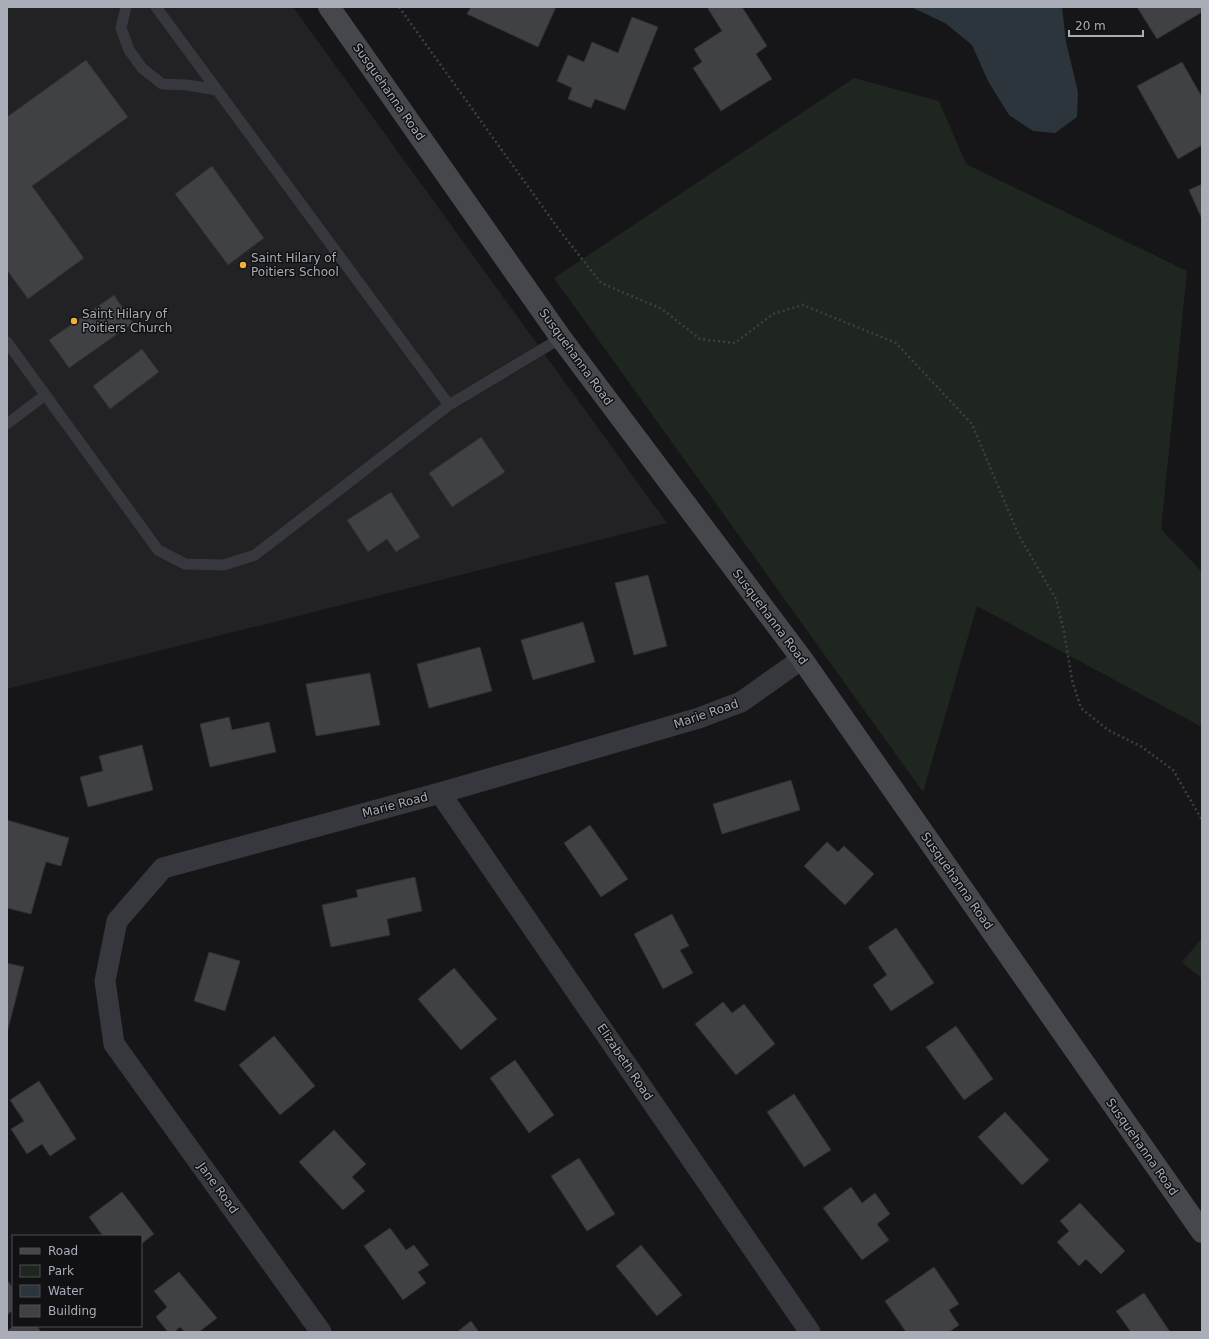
<svg xmlns="http://www.w3.org/2000/svg" width="1209" height="1339" font-family="'DejaVu Sans',sans-serif">
  <rect width="100%" height="100%" fill="#161618"/>
  <path fill="#222225" d="M7 7H293L667 523 7 689Z"/>
  <path fill="#1e261f" d="M854 78 939 101 966 164 1187 271 1161 529 1202 572V727L977 606 923 792 554 278Z
    M1202 938V979L1182 962Z"/>
  <path fill="#2c353c" d="M911 7H1062L1066 42 1078 92 1077 117 1055 133 1033 131 1009 115 988 81 972 45 945 23Z"/>
  <path fill="#404145" stroke="#303034" d="M471 7H556L538 47 467 14Z
    M707 7H742L767 46 756 54 772 79 721 111 693 68 702 62 694 49 722 31Z
    M1137 7H1202V12L1157 39Z
    M632 17 658 27 625 110 595 99 591 108 568 99 572 88 557 81 568 55 584 62 592 42 618 53Z
    M86 60 128 117 32 186 84 258 28 299 7 270V117Z
    M1182 62 1202 97V145L1178 159 1137 86Z
    M212 166 264 238 228 265 175 194Z
    M1202 184V219L1189 190Z
    M114 295 133 323 69 368 49 340Z
    M142 349 159 372 110 409 93 386Z
    M481 437 505 472 452 507 429 473Z
    M391 492 420 537 396 552 387 539 368 552 347 520Z
    M648 575 667 646 634 655 615 583Z
    M583 622 595 662 533 680 521 640Z
    M480 647 492 691 429 708 417 664Z
    M370 673 380 725 316 736 306 684Z
    M229 717 232 730 269 722 276 752 210 767 200 724Z
    M142 745 153 790 88 807 80 777 103 771 99 756Z
    M791 780 800 810 722 834 713 804Z
    M7 820 69 838 61 866 46 862 31 914 7 908V885L8 880H7Z
    M590 825 628 879 601 897 564 843Z
    M827 842 838 852 844 846 874 874 845 905 804 866Z
    M415 877 422 911 387 919 390 935 331 947 322 905 358 897 356 890Z
    M672 914 689 946 680 950 693 973 663 989 634 934Z
    M896 928 934 983 891 1011 873 985 887 975 868 947Z
    M209 952 240 961 225 1011 194 1001Z
    M7 963 24 967 7 1033Z
    M454 968 497 1019 461 1050 418 999Z
    M723 1002 732 1013 744 1004 775 1044 736 1075 695 1024Z
    M956 1026 993 1079 964 1100 926 1047Z
    M274 1036 315 1086 280 1115 239 1065Z
    M515 1060 554 1115 529 1133 490 1078Z
    M39 1081 76 1139 50 1156 42 1144 27 1154 11 1129 24 1121 10 1100Z
    M794 1094 831 1150 804 1167 767 1112Z
    M1005 1112 1049 1160 1022 1185 978 1137Z
    M334 1130 366 1164 352 1177 365 1191 343 1210 299 1162Z
    M579 1158 615 1214 587 1231 551 1176Z
    M851 1187 862 1203 875 1193 890 1214 877 1224 889 1240 862 1260 823 1208Z
    M122 1192 154 1234 141 1244V1236H103L89 1217Z
    M1080 1203 1125 1251 1101 1274 1086 1259 1079 1266 1057 1242 1069 1231 1060 1221Z
    M390 1228 406 1250 414 1245 429 1265 418 1272 426 1283 403 1300 364 1246Z
    M641 1245 682 1295 657 1316 616 1266Z
    M934 1267 959 1304 949 1310 959 1325 949 1332H906L885 1301Z
    M179 1272 217 1318 199 1332H185L180 1327 174 1332H168L156 1317 167 1307 154 1291Z
    M7 1280 13 1288V1310L7 1315Z
    M1144 1293 1170 1332H1131L1116 1311Z
    M471 1321 479 1332H457Z
    M14 1326H37L41 1332H7V1331Z"/>
  <g fill="none" stroke-linecap="round" stroke-linejoin="round">
    <path stroke="#3d3f44" stroke-width="2.5" stroke-dasharray="2 3" stroke-linecap="butt" d="M399 7 560 231 601 283 662 309 700 339 735 343 773 314 803 305 896 343 972 424 1019 536 1056 599 1064 632 1072 680 1081 708 1108 730 1142 747 1173 770 1202 820"/>
    <path stroke="#37383d" stroke-width="11" d="M126 7 121 28 129 50 142 68 162 84 187 85 217 90
      M156 7 449 405
      M7 342 158 550 185 564 224 565 255 555 449 405 561 338
      M7 424 45 395"/>
    <path stroke="#37383d" stroke-width="21" d="M440 793 810 1332
      M321 1332 114 1044 105 981 117 921 163 868 440 793 699 718 741 702 802 659"/>
    <path stroke="#45474d" stroke-width="22" d="M329 7 561 338 802 659 1202 1232"/>
  </g>
  <g fill="#f2b134" stroke="#111113" stroke-width="1.5">
    <circle cx="243" cy="265" r="4"/>
    <circle cx="74" cy="321" r="4"/>
  </g>
  <g text-anchor="middle" dominant-baseline="central" stroke-width="3" stroke-linejoin="round" paint-order="stroke">
    <g font-size="12" fill="#a8adb8" stroke="#111113">
      <text transform="translate(389 92) rotate(55)">Susquehanna Road</text>
      <text transform="translate(576 357) rotate(54)">Susquehanna Road</text>
      <text transform="translate(770 617) rotate(53)">Susquehanna Road</text>
      <text transform="translate(706 714) rotate(-19)">Marie Road</text>
      <text transform="translate(395 805) rotate(-15)">Marie Road</text>
      <text transform="translate(957 881) rotate(55)">Susquehanna Road</text>
      <text transform="translate(625 1062) rotate(56)">Elizabeth Road</text>
      <text transform="translate(1142 1147) rotate(55)">Susquehanna Road</text>
      <text transform="translate(218 1188) rotate(54)">Jane Road</text>
    </g>
    <g font-size="12" fill="#a8adb8" stroke="#111113" text-anchor="start">
      <text x="251" y="258">Saint Hilary of<tspan x="251" dy="14">Poitiers School</tspan></text>
      <text x="82" y="314">Saint Hilary of<tspan x="82" dy="14">Poitiers Church</tspan></text>
    </g>
  </g>
  <rect width="1209" height="1339" fill="none" stroke="#a8adb8" stroke-width="16"/>
  <rect x="12" y="1235" width="130" height="92" fill="#111113" stroke="#4d4f55"/>
  <rect x="20" y="1248" width="20" height="6" fill="#45474d" stroke="#4d4f55"/>
  <text x="48" y="1255" font-size="12" fill="#a8adb8">Road</text>
  <rect x="20" y="1265" width="20" height="12" fill="#1e261f" stroke="#4d4f55"/>
  <text x="48" y="1275" font-size="12" fill="#a8adb8">Park</text>
  <rect x="20" y="1285" width="20" height="12" fill="#2c353c" stroke="#4d4f55"/>
  <text x="48" y="1295" font-size="12" fill="#a8adb8">Water</text>
  <rect x="20" y="1305" width="20" height="12" fill="#404145" stroke="#4d4f55"/>
  <text x="48" y="1315" font-size="12" fill="#a8adb8">Building</text>
  <path d="M1069 30v6h74v-6" fill="none" stroke="#a8adb8" stroke-width="2"/>
  <text x="1075" y="30" font-size="12" fill="#a8adb8" stroke="#111113" stroke-width="3" paint-order="stroke">20 m</text>
</svg>
